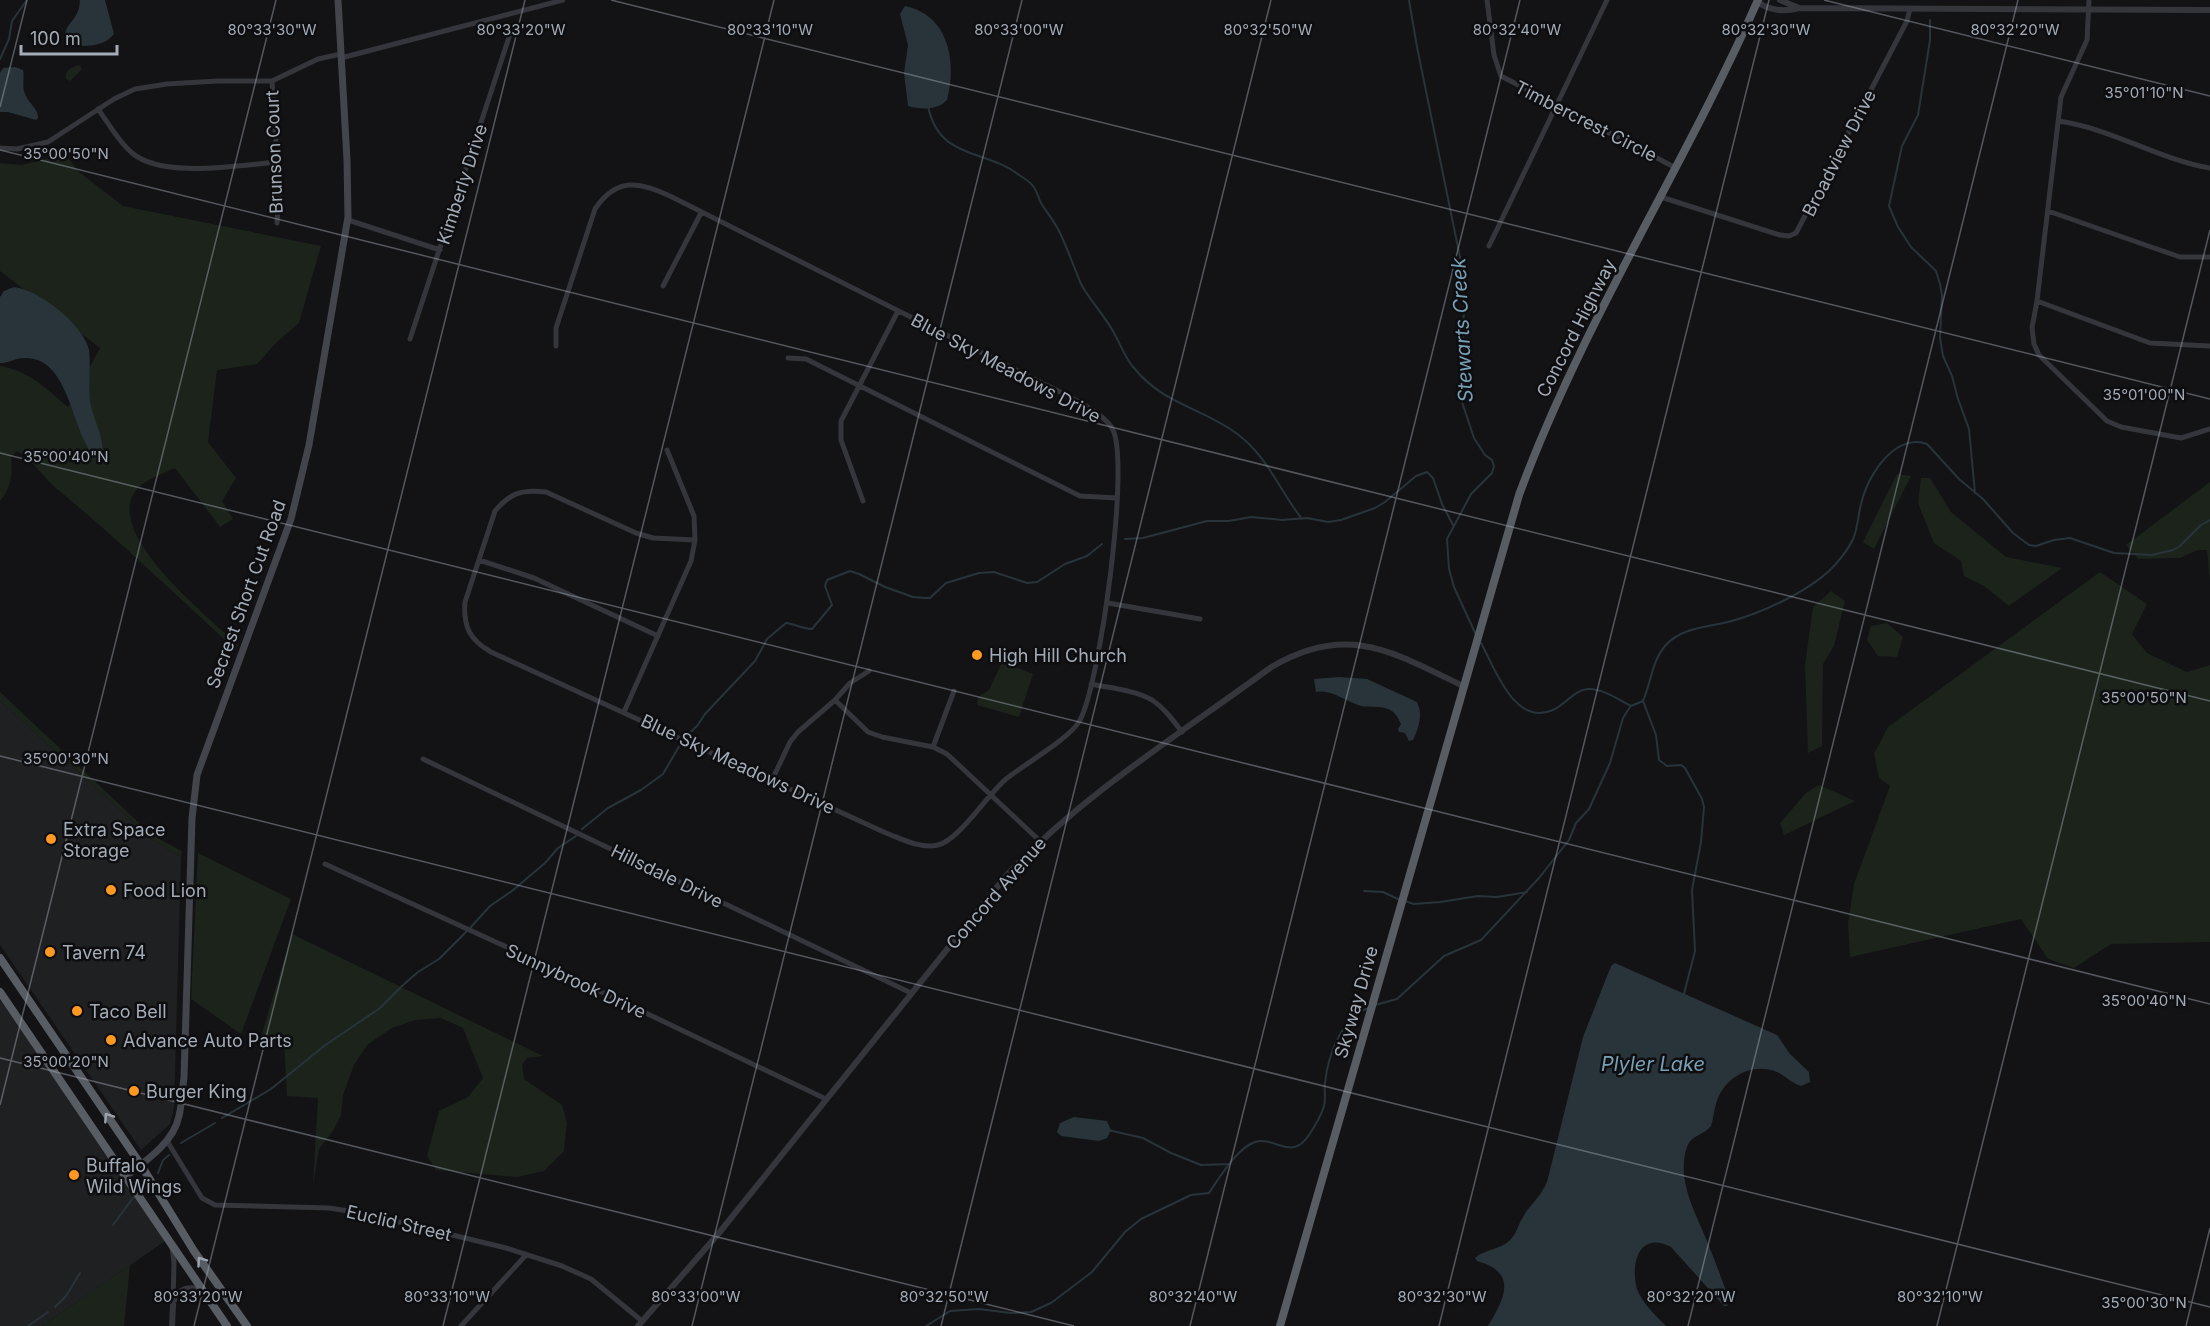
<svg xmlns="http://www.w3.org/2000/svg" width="2210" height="1326" font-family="Inter,sans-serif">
  <rect width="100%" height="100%" fill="#131315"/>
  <path fill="#1f2022" d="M0 701 152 839 181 857 174 1108 170 1124 141 1150 0 945Z
    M0 1000 168 1239 42 1326H0Z"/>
  <path fill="#1b231b" d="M80 65 82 69 70 81 66 79C64 70 73 66 80 65Z
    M65 154 79 172 123 206 321 246 299 323 277 342 257 364 217 370 208 442 236 478 222 501 233 519 220 527 175 468C164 473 147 479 138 488 98 530 210 618 238 645L236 650C177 596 119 540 57 489 43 477 33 460 17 451L11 457C13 474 11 488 0 501V366C30 371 45 388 68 407L100 348 0 271V163L22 165Z
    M1897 474 1911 476 1874 549 1863 542Z
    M1921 478H1930L1951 512 2006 557 2062 568 2009 606 1984 586 1964 576 1961 561 1934 543 1918 503Z
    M2210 482V581L2207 550H2198L2180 558 2138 559 2126 545Z
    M2100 572 2147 604 2132 634 2147 653 2187 672 2210 665V942L2111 944 2074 968 2048 959 2021 919 1850 957 1848 923 1854 884 1890 786 1879 778 1874 754 1888 727Z
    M1831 591 1845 601 1834 646 1823 664 1822 746 1808 753 1805 665 1813 607Z
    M1887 623 1903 637 1897 657 1878 656 1867 640 1871 626Z
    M1002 662 1033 674 1019 717 977 705 978 697 989 690Z
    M0 692 152 835 182 851 181 857 152 839 0 701Z
    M1819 785 1855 801 1784 835 1780 823 1806 793Z
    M198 853 291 899 241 1034 191 999Z
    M292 934 543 1056 527 1058 522 1065 524 1079 562 1105 567 1123 564 1151 544 1171 517 1177 436 1170 427 1156 439 1111 468 1097 483 1078 463 1028 441 1018 415 1020 392 1028 367 1045 354 1065 343 1095 341 1115 333 1131 319 1149 313 1185 318 1098 287 1096 284 1043H259Z
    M130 1265 124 1326H42Z"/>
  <path fill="#28343a" d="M80 0H105L114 34C104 47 87 46 71 46L64 36C68 20 79 20 80 0Z
    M905 6C949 15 957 62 947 100 938 110 921 110 908 106L904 73 908 45 900 14Z
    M15 67 23 70C25 78 21 88 26 96 30 105 38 108 38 118L36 120 8 112H0V73L3 68Z
    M14 287C39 290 84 325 89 350 91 367 88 384 90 401 93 420 107 441 101 459H96C71 433 71 360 27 358 17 357 10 363 0 363V297L4 291Z
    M1339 677 1367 679 1417 702C1423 714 1419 728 1413 740L1409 741 1405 733 1399 732 1398 729 1401 724C1398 718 1396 713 1390 710 1381 705 1370 708 1361 706 1347 702 1331 689 1316 692L1314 679Z
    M1615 963 1777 1035 1790 1054 1809 1072 1810 1082 1801 1086C1791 1083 1786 1076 1777 1072 1753 1062 1727 1076 1718 1098 1714 1107 1714 1117 1711 1126 1704 1135 1691 1135 1687 1147 1676 1179 1695 1212 1707 1241 1714 1258 1720 1275 1727 1293L1729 1300 1727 1306H1724L1671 1247C1639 1230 1630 1264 1637 1289 1642 1303 1656 1316 1666 1326H1488C1504 1299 1519 1273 1477 1261L1475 1258C1484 1250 1495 1250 1505 1244 1516 1238 1517 1226 1523 1217 1531 1203 1540 1198 1547 1182L1583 1037 1611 966Z
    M1074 1117 1107 1121 1111 1130 1107 1138 1099 1141 1061 1136 1057 1132 1060 1123Z"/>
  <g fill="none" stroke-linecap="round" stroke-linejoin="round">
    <path stroke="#28343a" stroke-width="2" d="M1409 0 1417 47 1461 262 1464 304 1462 402 1474 438 1485 455 1492 460 1494 466 1492 473 1471 494 1447 539 1449 569 1454 587 1476 635
      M1930 20V40L1918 115 1902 146 1889 206 1898 227 1911 247 1936 271 1940 284 1942 295 1940 338 1943 356 1952 376 1958 399 1969 429 1975 493
      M0 59 9 39 12 21 27 0
      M928 106C939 161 987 149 1019 175 1024 178 1030 182 1033 186 1037 191 1038 197 1041 203 1047 213 1055 222 1060 233 1068 250 1074 267 1081 284 1089 299 1105 316 1114 333 1121 345 1125 358 1134 368 1164 405 1201 407 1236 433 1266 454 1280 491 1302 519
      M1125 539 1143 538 1207 521H1229L1251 517 1282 520 1307 518 1328 522 1341 520 1375 508 1385 502 1416 476 1427 472 1433 478 1442 504 1453 525
      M1481 643C1495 668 1514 727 1553 710 1566 704 1574 690 1588 689 1602 688 1619 700 1631 706L1643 701C1651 683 1652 661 1665 646 1681 627 1709 627 1732 621 1764 612 1812 590 1835 565 1842 557 1849 548 1853 539 1858 528 1858 515 1861 504 1866 483 1879 460 1897 448 1907 442 1917 440 1927 444L1959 479 1983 499 2013 533 2029 545 2036 546 2054 540 2070 538 2114 553 2152 555 2173 550 2180 546 2201 525 2210 520
      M1643 701 1656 735 1659 760 1667 766 1681 765 1685 768 1702 799 1704 807 1701 842 1692 890 1695 951 1684 994H1682
      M685 737 697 726 705 714 755 661 767 639 786 623C795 624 803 629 812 629L832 605 825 586 827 580 850 571 859 574 885 587 913 597 925 598H930L946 583 979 573 994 572 1027 583 1037 582 1065 564 1087 556 1102 544
      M582 829 608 808 641 790 663 774 681 743
      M1364 891 1383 892 1400 900
      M1405 901 1414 904 1440 902 1478 896 1497 897 1527 892
      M471 927 490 906 512 891 545 863 558 848 576 836
      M1375 1005 1397 999 1444 956 1481 940 1539 878 1569 840 1576 823 1589 809 1610 763 1623 718 1630 707
      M222 1118 271 1089 324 1046 380 1008 402 986 418 972 439 959 467 931
      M1108 1130 1143 1138 1171 1153 1201 1165 1230 1164
      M181 1143 215 1123
      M158 1173 163 1160 169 1155
      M113 1225 133 1198
      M55 1307 66 1296 80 1273
      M28 1326 48 1312
      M926 1326 950 1311 979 1309 1011 1313 1031 1312 1051 1303 1092 1272 1125 1232 1141 1219 1191 1195 1209 1193C1219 1178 1237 1148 1255 1142 1276 1136 1291 1162 1309 1135 1315 1126 1321 1116 1324 1106 1326 1099 1324 1090 1325 1083 1328 1055 1341 1018 1370 1007"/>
    <path stroke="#34363b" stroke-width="5" d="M1487 0 1494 55 1501 76 1676 168
      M2089 0 2087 40 2061 97 2037 301 2032 328 2034 344 2039 355 2107 421 2121 427 2181 438 2210 429
      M341 58 563 0
      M272 81 279 190 277 223
      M98 109C109 124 118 141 132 153 163 179 239 165 278 162
      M2058 121C2111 128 2157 159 2210 168
      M0 148 17 149 48 142 114 99 135 89 167 84 217 81H272L318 59 341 54
      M1661 197 1780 235 1789 236 1796 233 1907 21 1910 9
      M2048 211 2180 257H2210
      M348 220 440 250
      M1489 246 1607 0
      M663 286 701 213
      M2037 301 2150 343 2210 346
      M410 339 512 28
      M556 346V328L595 209C617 176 641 182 672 197L1030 377C1049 387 1105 411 1113 430 1130 466 1100 683 1080 720 1071 738 1023 765 1006 779 987 795 959 840 938 845 920 849 902 839 886 833L491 652C470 640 463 627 465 602L495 511C510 493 522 489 546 492L636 533 653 538 695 540
      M788 358 806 359 1080 496 1117 498
      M863 501 841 440V421L898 311
      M479 560 534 578 658 636
      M1108 603 1200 619
      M1091 684C1110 688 1135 690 1152 700 1164 708 1173 720 1182 732
      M835 700 868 732 882 737 933 747 947 754 1040 841
      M624 712 691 561 695 540 694 516 667 450
      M933 747 954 691
      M423 759 911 993
      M772 780 790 742 798 732 835 700 850 683 869 671
      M325 864 520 953 826 1099
      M167 1141 202 1198 215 1205 329 1208 362 1213 506 1248 562 1266 591 1279 642 1321
      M172 1248 174 1262 173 1305
      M175 1300C179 1288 188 1286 200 1289
      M461 1326 526 1255"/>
    <path stroke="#34363b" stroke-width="6" d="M1759 0 1757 1C1768 11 1785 12 1799 8L2210 10
      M1780 0 1799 8
      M172 1326 173 1305
      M638 1326 719 1233 1006 876C1083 794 1180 734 1270 668 1346 622 1393 652 1463 686"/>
    <path stroke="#42454b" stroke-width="7" d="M126 1176C146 1161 174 1142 179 1116 182 1104 182 1090 184 1078L192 818 197 775 291 519 309 445 348 217 347 160 338 0"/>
    <path stroke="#585c63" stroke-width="8" d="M0 958 141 1165 194 1251 247 1326
      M0 992 227 1326
      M1280 1326 1519 495C1582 323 1684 168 1758 0"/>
  </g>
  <defs><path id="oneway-chevron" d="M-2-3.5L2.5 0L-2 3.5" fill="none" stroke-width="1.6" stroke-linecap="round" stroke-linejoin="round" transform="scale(1.5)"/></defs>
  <g stroke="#9ca4af">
    <use href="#oneway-chevron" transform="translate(108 1117) rotate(-124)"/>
    <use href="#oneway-chevron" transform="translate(201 1261) rotate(-126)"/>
  </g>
  <path fill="none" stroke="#a3acb7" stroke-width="1.5" stroke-opacity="0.45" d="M611 0 2210 399M1824 0 2210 96M0 107 27 0M0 150 2210 701M0 453 2210 1004M0 756 2210 1307M0 1058 1074 1326M0 1105 276 0M194 1326 525 0M443 1326 774 0M692 1326 1022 0M941 1326 1271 0M1190 1326 1520 0M1439 1326 1769 0M1688 1326 2018 0M1937 1326 2210 230M2186 1326 2210 1228"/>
  <g fill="#ff9921" stroke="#0e0e10" stroke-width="2">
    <circle cx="977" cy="655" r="6"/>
    <circle cx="51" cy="839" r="6"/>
    <circle cx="111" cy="890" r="6"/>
    <circle cx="50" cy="952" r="6"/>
    <circle cx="77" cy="1011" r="6"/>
    <circle cx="111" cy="1040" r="6"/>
    <circle cx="134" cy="1091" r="6"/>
    <circle cx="74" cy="1175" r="6"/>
  </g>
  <g text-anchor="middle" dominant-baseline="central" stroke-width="5" stroke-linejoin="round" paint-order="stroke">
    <g font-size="18" fill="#a3acb7" stroke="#0e0e10">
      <text transform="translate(1586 121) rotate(27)">Timbercrest Circle</text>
      <text transform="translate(274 152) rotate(-92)">Brunson Court</text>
      <text transform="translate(1839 153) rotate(-63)">Broadview Drive</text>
      <text transform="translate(462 184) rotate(-72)">Kimberly Drive</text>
      <text transform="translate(1576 328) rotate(-63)">Concord Highway</text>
      <text transform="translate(1006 368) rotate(28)">Blue Sky Meadows Drive</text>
      <text transform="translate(246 594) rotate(-70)">Secrest Short Cut Road</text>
      <text transform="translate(738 764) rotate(25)">Blue Sky Meadows Drive</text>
      <text transform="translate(667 876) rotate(26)">Hillsdale Drive</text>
      <text transform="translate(996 893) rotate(-49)">Concord Avenue</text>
      <text transform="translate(576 981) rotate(25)">Sunnybrook Drive</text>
      <text transform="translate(1356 1002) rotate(-74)">Skyway Drive</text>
      <text transform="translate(399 1223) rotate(13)">Euclid Street</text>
    </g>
    <g font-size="18" fill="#a3acb7" stroke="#0e0e10" text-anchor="start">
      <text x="989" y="655">High Hill Church</text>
      <text x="63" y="829">Extra Space<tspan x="63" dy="21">Storage</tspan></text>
      <text x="123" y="890">Food Lion</text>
      <text x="62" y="952">Tavern 74</text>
      <text x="89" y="1011">Taco Bell</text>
      <text x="123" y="1040">Advance Auto Parts</text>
      <text x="146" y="1091">Burger King</text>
      <text x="86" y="1165">Buffalo<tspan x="86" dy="21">Wild Wings</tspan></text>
    </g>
    <g font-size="20" font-style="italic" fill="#77a0b6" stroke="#0e0e10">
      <text transform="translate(1462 330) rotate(-93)">Stewarts Creek</text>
      <text x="1653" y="1064">Plyler Lake</text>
    </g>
  </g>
  <g font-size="15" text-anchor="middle" fill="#a3acb7" stroke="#0e0e10" stroke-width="5" stroke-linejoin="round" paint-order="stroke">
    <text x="272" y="35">80°33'30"W</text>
    <text x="521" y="35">80°33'20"W</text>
    <text x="770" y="35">80°33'10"W</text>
    <text x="1019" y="35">80°33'00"W</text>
    <text x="1268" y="35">80°32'50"W</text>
    <text x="1517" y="35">80°32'40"W</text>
    <text x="1766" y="35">80°32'30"W</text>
    <text x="2015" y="35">80°32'20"W</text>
    <text x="2144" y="98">35°01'10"N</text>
    <text x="66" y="159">35°00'50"N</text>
    <text x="2144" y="400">35°01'00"N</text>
    <text x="66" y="462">35°00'40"N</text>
    <text x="2144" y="703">35°00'50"N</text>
    <text x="66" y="764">35°00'30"N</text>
    <text x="2144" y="1006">35°00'40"N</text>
    <text x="66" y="1067">35°00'20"N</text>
    <text x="198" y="1302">80°33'20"W</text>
    <text x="447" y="1302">80°33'10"W</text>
    <text x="696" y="1302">80°33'00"W</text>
    <text x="944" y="1302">80°32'50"W</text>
    <text x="1193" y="1302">80°32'40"W</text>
    <text x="1442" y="1302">80°32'30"W</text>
    <text x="1691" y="1302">80°32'20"W</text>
    <text x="1940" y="1302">80°32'10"W</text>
    <text x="2144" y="1308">35°00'30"N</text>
  </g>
  <path d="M21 45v9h96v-9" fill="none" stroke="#a3acb7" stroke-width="3"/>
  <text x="30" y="45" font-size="18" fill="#a3acb7" stroke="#0e0e10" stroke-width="4.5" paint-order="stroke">100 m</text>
</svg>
